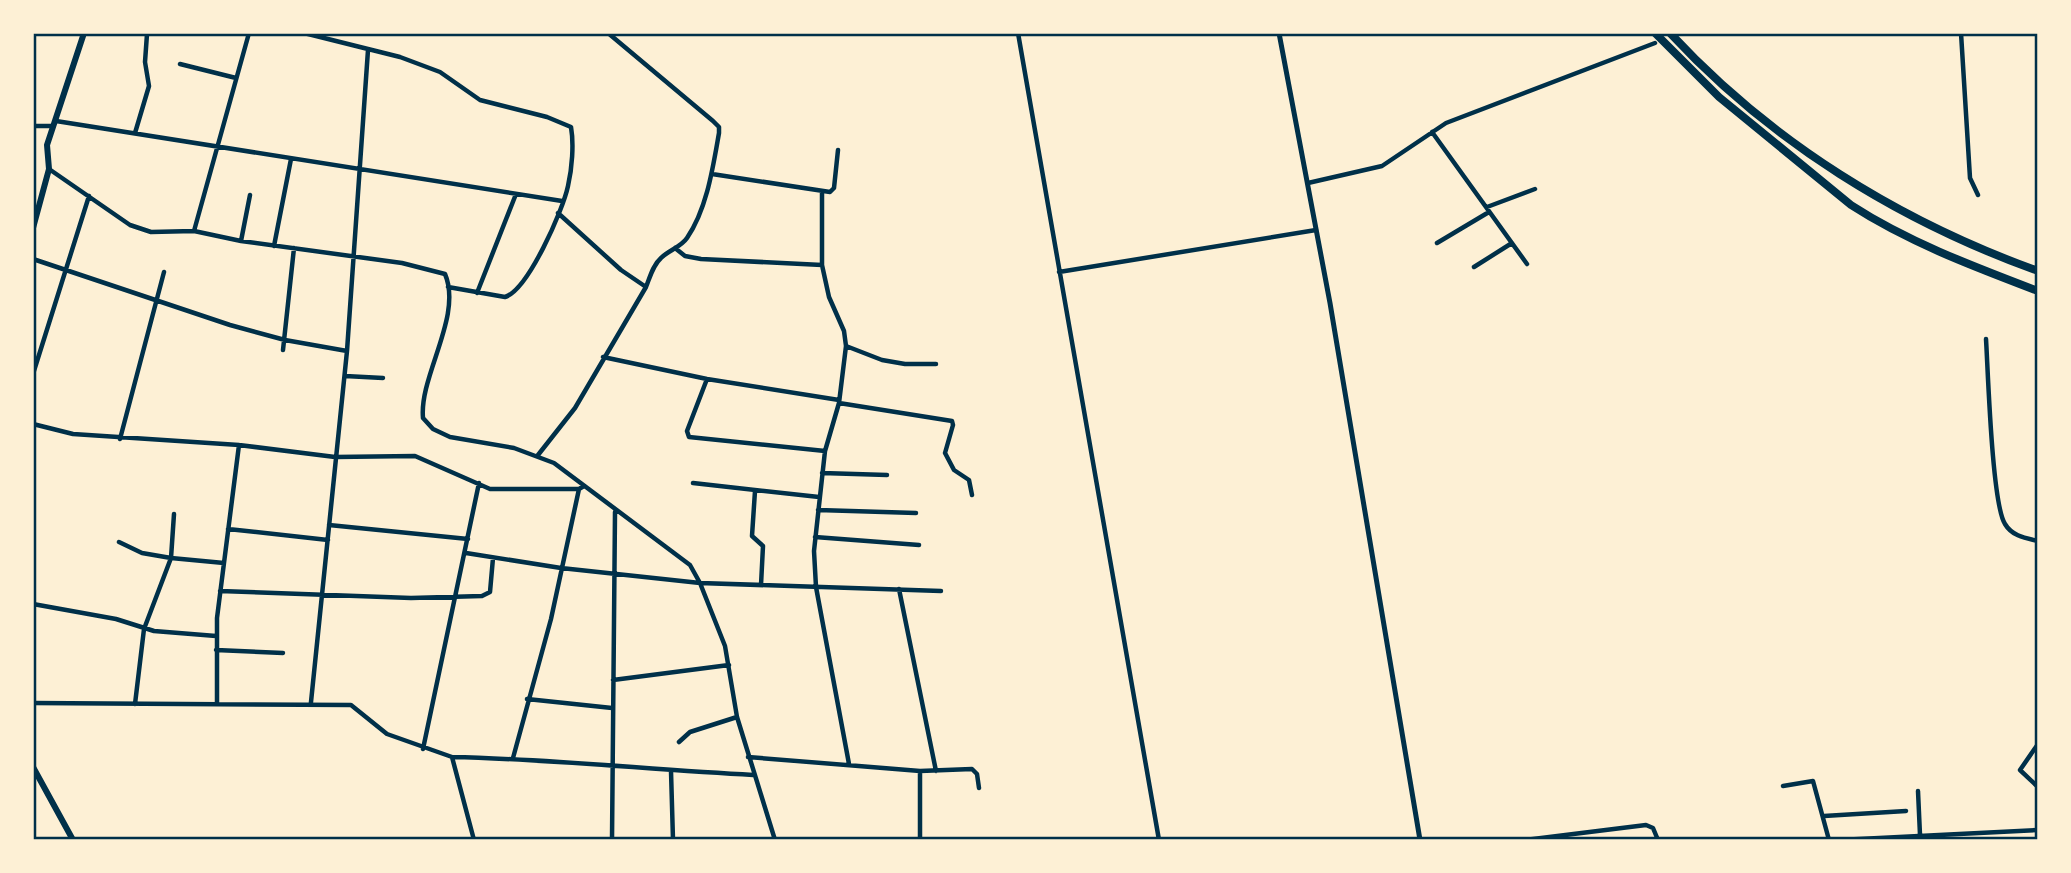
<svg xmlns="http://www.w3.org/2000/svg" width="2071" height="873" font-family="'Space Grotesk',sans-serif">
  <rect width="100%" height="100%" fill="#fdf0d5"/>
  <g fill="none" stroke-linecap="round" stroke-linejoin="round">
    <path stroke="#003049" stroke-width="4.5" d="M304 33 400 57 440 72 480 100 547 117 571 127C574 144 572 169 568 186 563 210 528 290 505 297L448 287
      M1018 33 1159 840
      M1961 33 1970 178 1978 195
      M180 64 236 78
      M56 121 562 201
      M33 126H53
      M1432 132 1527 264
      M135 133 149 86 145 62 147 34
      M49 169 130 225 151 232 194 231 241 241 402 263 445 274C463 316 419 376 423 418L433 429 450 437 514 448 554 463 690 565 700 583 725 646 737 717 775 840
      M712 174 830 192 834 188 838 150
      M1308 183 1382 166 1446 123 1655 43
      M822 192V265L829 297 844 331 846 346 839 403 825 451 814 551 816 587 849 764
      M1487 207 1535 189
      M558 213 621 270 646 287
      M194 231 249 33
      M241 241 250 195
      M1437 243 1489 212
      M274 246 291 159
      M675 248 685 256 701 259 822 265
      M33 259 230 325 285 340 347 351
      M1474 267 1512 243
      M1059 272 1316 230
      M477 293 516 194
      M1986 339C1988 371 1992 504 2005 524 2012 536 2025 538 2038 541
      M846 346 882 360 905 364H936
      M283 350 294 248
      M603 357 707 379 839 400
      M33 374 89 196
      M345 376 383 378
      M707 379 687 431 689 437 825 451
      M839 403 952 421 953 425 945 453 954 470 969 480 972 495
      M33 424 73 434 239 445 335 457 415 456 490 489H579L584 486
      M120 439 164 272
      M538 455 575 408 646 287C650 277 653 265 661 258 669 250 681 247 687 238 707 209 713 167 719 133V127L713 121 608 33
      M822 473 887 475
      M693 483 819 497
      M755 491 752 536 763 546 761 585
      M818 510 916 513
      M329 525 468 539
      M228 529 328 540
      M815 537 919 545
      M119 542 142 553 171 558 174 514
      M466 553 561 568 700 583 941 591
      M899 589 936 771
      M220 591 411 598 482 596 490 592 493 558
      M33 604 116 619 154 631 216 636
      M216 650 283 653
      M613 680 729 665
      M527 699 612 708
      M311 702 347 351 368 50
      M33 703 351 705 387 734 452 757 474 840
      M135 704 144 629 171 558 224 563
      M217 704V618L239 445
      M679 742 690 732 737 717
      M2038 744 2020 770 2038 787
      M423 749 479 483
      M452 757C552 759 653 770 753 775
      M748 757 920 771 972 769 977 774 979 788
      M513 758 551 619 579 489
      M671 771 673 840
      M920 771V840
      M1783 786 1813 781 1829 840
      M1918 791 1920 835
      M1824 816 1906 811
      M612 840 615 512
      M1525 840 1646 825 1653 828 1658 840
      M1839 840 2038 830"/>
    <path stroke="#003049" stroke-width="5" d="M1279 33 1330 303 1420 840"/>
    <path stroke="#003049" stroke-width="6" d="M33 228 49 169 47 145 84 33
      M33 767 73 840"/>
    <path stroke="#003049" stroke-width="8" d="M1655 33 1719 97 1851 205C1908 242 1975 267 2038 291
      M1670 33C1771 142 1899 221 2038 271"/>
  </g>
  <rect width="2071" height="873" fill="none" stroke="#fdf0d5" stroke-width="70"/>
  <rect x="35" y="35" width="2001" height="803" fill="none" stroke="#003049" stroke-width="2.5"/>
</svg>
